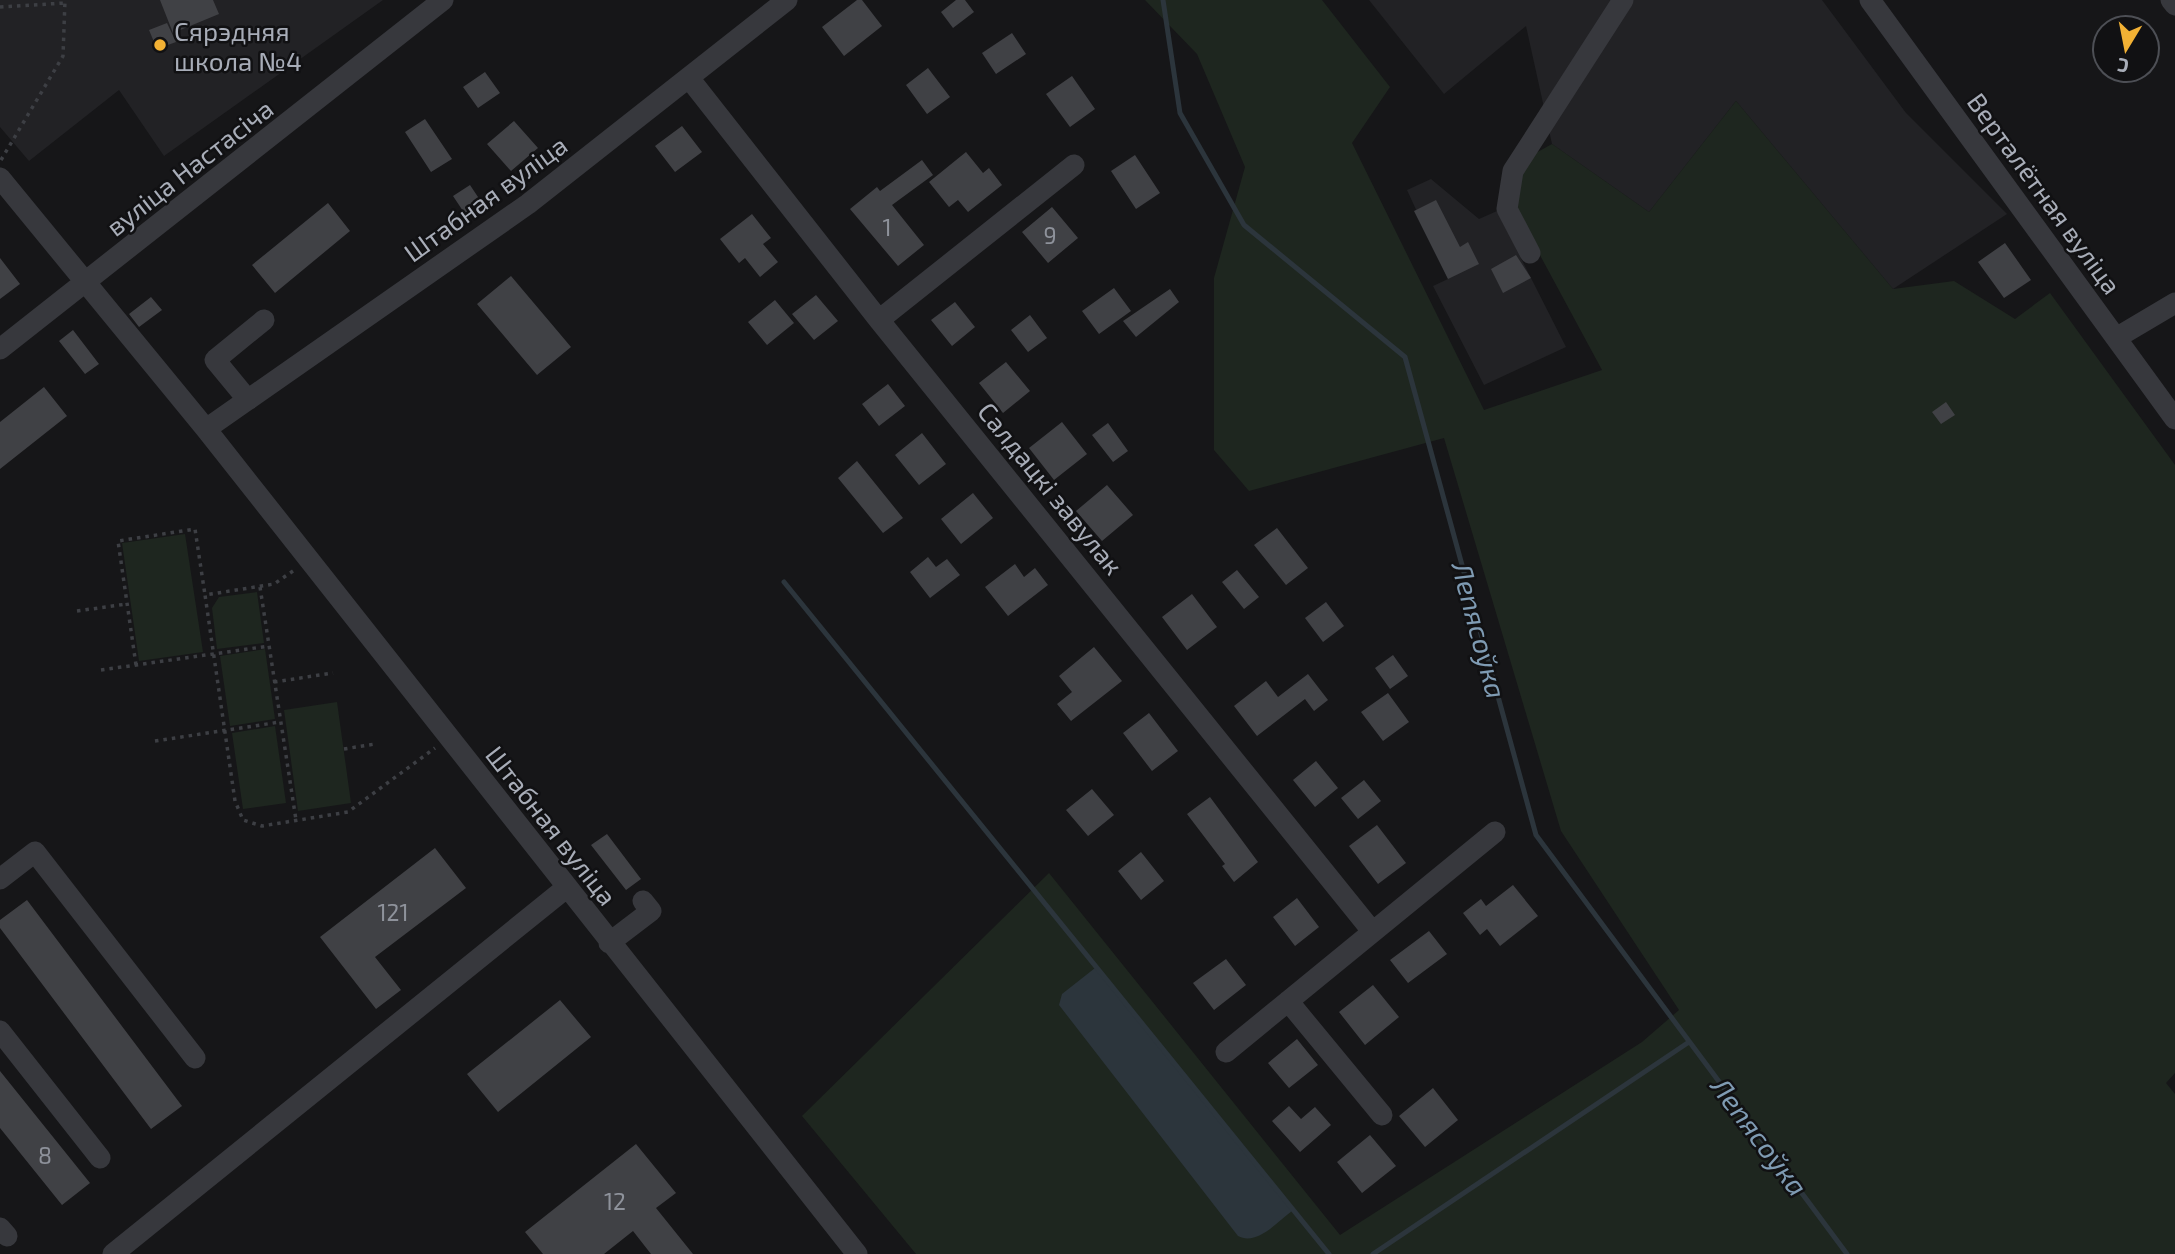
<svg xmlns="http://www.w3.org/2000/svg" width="2175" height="1254" font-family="'Exo 2',sans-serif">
  <rect width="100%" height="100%" fill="#161618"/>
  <path fill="#222225" d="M0 0H383L164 156 119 90 29 161 0 127Z
    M1369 0H1822L1906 113 2007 214 1893 289 1736 101 1649 212 1552 144 1526 26 1444 94Z
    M1431 179 1479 219 1497 211 1566 347 1484 385 1433 286 1448 279 1407 190Z"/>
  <path fill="#1e261f" d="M1145 0H1322L1390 87 1352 143 1484 410 1602 370 1514 207 1525 159 1552 144 1649 212 1736 101 1893 289 1954 281 2015 319 2050 293 2175 465V1073L2166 1083 2175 1094V1254H916L802 1116 1049 873 1340 1235 1642 1042 1679 1010 1561 831 1444 438 1249 491 1214 450V278L1245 167 1197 54Z
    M185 534 203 652 139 661 122 543Z
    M257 592 264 643 217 649 212 608 219 597Z
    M265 649 275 719 230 726 220 656Z
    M337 702 351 803 298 811 284 710Z
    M275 726 286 803 243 809 232 733Z"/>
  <path fill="#2c353c" d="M1095 968 1292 1211C1277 1222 1257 1246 1238 1236L1059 1005 1062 994Z"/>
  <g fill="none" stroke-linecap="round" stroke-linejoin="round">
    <path stroke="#2c353c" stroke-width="5" d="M1163 0 1180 113 1244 225 1405 357 1536 835 1847 1254
      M784 582 1329 1254
      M1373 1254 1689 1042"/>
  </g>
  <path fill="#404145" d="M160 0H213L219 14 173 33Z
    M857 0H862L882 26 844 56 822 27Z
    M956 0H965L974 12 953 28 941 12Z
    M167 23 176 42 157 49 149 30Z
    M1012 33 1026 54 996 74 982 53Z
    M928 68 950 97 927 114 906 85Z
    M485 72 500 93 478 108 463 87Z
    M1072 76 1095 109 1070 127 1046 94Z
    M425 119 452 159 431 172 405 132Z
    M514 121 538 148 511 171 487 144Z
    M682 126 702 152 675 172 655 146Z
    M966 152 983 173 989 168 1002 185 968 212 958 200 949 207 929 182Z
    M1135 155 1160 193 1136 209 1111 171Z
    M922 160 933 175 892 205 924 245 898 266 850 209 877 187 880 191Z
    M470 185 484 206 467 217 453 196Z
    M1436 200 1460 247 1468 242 1479 264 1448 279 1414 211Z
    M328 203 350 231 275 293 252 265Z
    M1052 207 1078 238 1048 263 1022 232Z
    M752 214 771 238 763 244 778 262 760 277 745 258 739 263 720 239Z
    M2005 243 2031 280 2004 298 1978 262Z
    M1516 255 1531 278 1503 293 1491 269Z
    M0 258 20 284 0 299Z
    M511 276 571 347 537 375 477 304Z
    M1114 288 1131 311 1099 334 1082 311Z
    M1170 289 1179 302 1136 337 1123 321Z
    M816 295 838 321 814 340 792 314Z
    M151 297 162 310 139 327 129 314Z
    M775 300 794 323 767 345 748 322Z
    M955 302 975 327 952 346 931 320Z
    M1030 315 1047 338 1028 352 1011 330Z
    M73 330 99 364 85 374 59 341Z
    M1006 362 1030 391 1003 413 979 383Z
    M888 384 905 406 879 426 862 404Z
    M44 387 67 416 0 469V422Z
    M1946 402 1955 415 1941 424 1932 412Z
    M1062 422 1087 454 1054 480 1029 448Z
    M1108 423 1128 451 1113 462 1092 435Z
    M922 433 946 464 919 485 895 455Z
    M857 461 903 518 883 533 838 478Z
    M1107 485 1133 515 1102 541 1076 511Z
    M973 493 993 518 961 544 941 519Z
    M1277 528 1308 568 1286 585 1254 545Z
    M928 557 936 567 947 559 960 575 930 598 910 572Z
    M1015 564 1024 577 1035 568 1048 585 1008 616 985 587Z
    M1237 570 1259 597 1244 609 1222 582Z
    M1192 594 1217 627 1187 650 1162 617Z
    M1326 602 1344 626 1323 642 1305 618Z
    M1094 647 1122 681 1071 721 1057 704 1072 692 1059 676Z
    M1393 655 1408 676 1390 689 1375 668Z
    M1308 674 1328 700 1314 711 1305 699 1257 736 1234 706 1266 681 1278 697Z
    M1388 693 1409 722 1383 741 1361 712Z
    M1149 713 1178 751 1152 771 1123 733Z
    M1316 761 1338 788 1315 807 1293 780Z
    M1364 780 1381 801 1358 819 1341 798Z
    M1092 789 1114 815 1088 836 1066 810Z
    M1210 797 1258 862 1234 882 1222 866 1225 864 1187 814Z
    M1377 825 1406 863 1378 884 1349 846Z
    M607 834 641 879 626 890 591 845Z
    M435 848 466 888 375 957 401 990 376 1009 320 937Z
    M1141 852 1164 881 1141 900 1118 871Z
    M1513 885 1538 916 1500 946 1487 929 1480 935 1463 913 1481 899 1486 906Z
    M1297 898 1319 927 1295 946 1273 917Z
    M27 900 182 1106 151 1129 0 928V920Z
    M1429 931 1447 954 1408 983 1390 960Z
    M1226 959 1246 985 1214 1010 1193 983Z
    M1373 985 1399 1017 1365 1045 1339 1012Z
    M560 1000 591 1037 498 1112 467 1074Z
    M1297 1039 1318 1065 1289 1088 1268 1063Z
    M0 1071 90 1183 62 1205 0 1128Z
    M1433 1088 1458 1120 1425 1147 1399 1116Z
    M1289 1106 1301 1119 1315 1107 1331 1125 1300 1152 1272 1121Z
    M1370 1135 1396 1166 1362 1193 1337 1162Z
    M636 1144 676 1193 656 1208 693 1254H651L633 1231 604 1254H543L525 1232Z"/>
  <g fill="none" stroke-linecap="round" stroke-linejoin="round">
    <path stroke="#3d3f44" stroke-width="3.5" stroke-dasharray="3.5 5" stroke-linecap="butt" d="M0 7 65 3
      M1 160 63 56 65 0
      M293 571 274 584 205 595 235 801 243 820 262 826 348 812 435 748
      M260 587 296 820
      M77 611 127 604
      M136 665 118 541 195 529 205 595
      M101 670 269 646
      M274 682 333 673
      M155 741 280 722
      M344 749 375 744"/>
    <path stroke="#37383d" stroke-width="21" d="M1870 0 2175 419
      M2171 0 2175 5
      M689 78 879 320 1372 931
      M0 178 206 429 857 1254
      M1530 253 1507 209 1513 171 1623 0
      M879 320 1074 165
      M2116 338 2175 303
      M0 349 443 0
      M248 400 215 360 264 320
      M206 429 528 204 787 0
      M0 879 35 852 195 1058
      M609 943 651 911 643 901
      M1288 1001 1382 1115
      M0 1031 100 1158
      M1226 1052 1495 832
      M0 1228 7 1236
      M113 1254 566 888"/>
  </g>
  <circle fill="#f2b134" stroke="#111113" stroke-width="2.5" cx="160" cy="45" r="7"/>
  <g text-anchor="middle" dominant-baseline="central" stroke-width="5" stroke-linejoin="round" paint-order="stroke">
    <g font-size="23" fill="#8e929b">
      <text x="887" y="227">1</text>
      <text x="1050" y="235">9</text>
      <text x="393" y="912">121</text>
      <text x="45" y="1155">8</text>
      <text x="615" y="1201">12</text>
    </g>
    <g font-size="26" fill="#a8adb8" stroke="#111113" text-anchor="start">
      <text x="174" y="30">Сярэдняя<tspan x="174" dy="30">школа №4</tspan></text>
    </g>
    <g font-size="26" fill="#a8adb8" stroke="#111113">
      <text transform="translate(189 167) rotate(-38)">вуліца Настасіча</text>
      <text transform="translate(2045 193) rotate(54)">Верталётная вуліца</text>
      <text transform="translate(485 198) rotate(-36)">Штабная вуліца</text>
      <text transform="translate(1051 488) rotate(51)">Салдацкі завулак</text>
      <text transform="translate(552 825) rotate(52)">Штабная вуліца</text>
    </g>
    <g font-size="28" font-style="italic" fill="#7f9bb3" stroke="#111113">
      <text transform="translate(1480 630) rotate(75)">Лепясоўка</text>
      <text transform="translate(1760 1136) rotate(53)">Лепясоўка</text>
    </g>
  </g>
  <g transform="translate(2126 49) rotate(190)"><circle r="33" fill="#111113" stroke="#4d4f55" stroke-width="2"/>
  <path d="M0-5L12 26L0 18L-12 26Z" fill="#f2b134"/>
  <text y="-10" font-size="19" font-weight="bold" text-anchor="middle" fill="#a8adb8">С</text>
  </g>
</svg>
